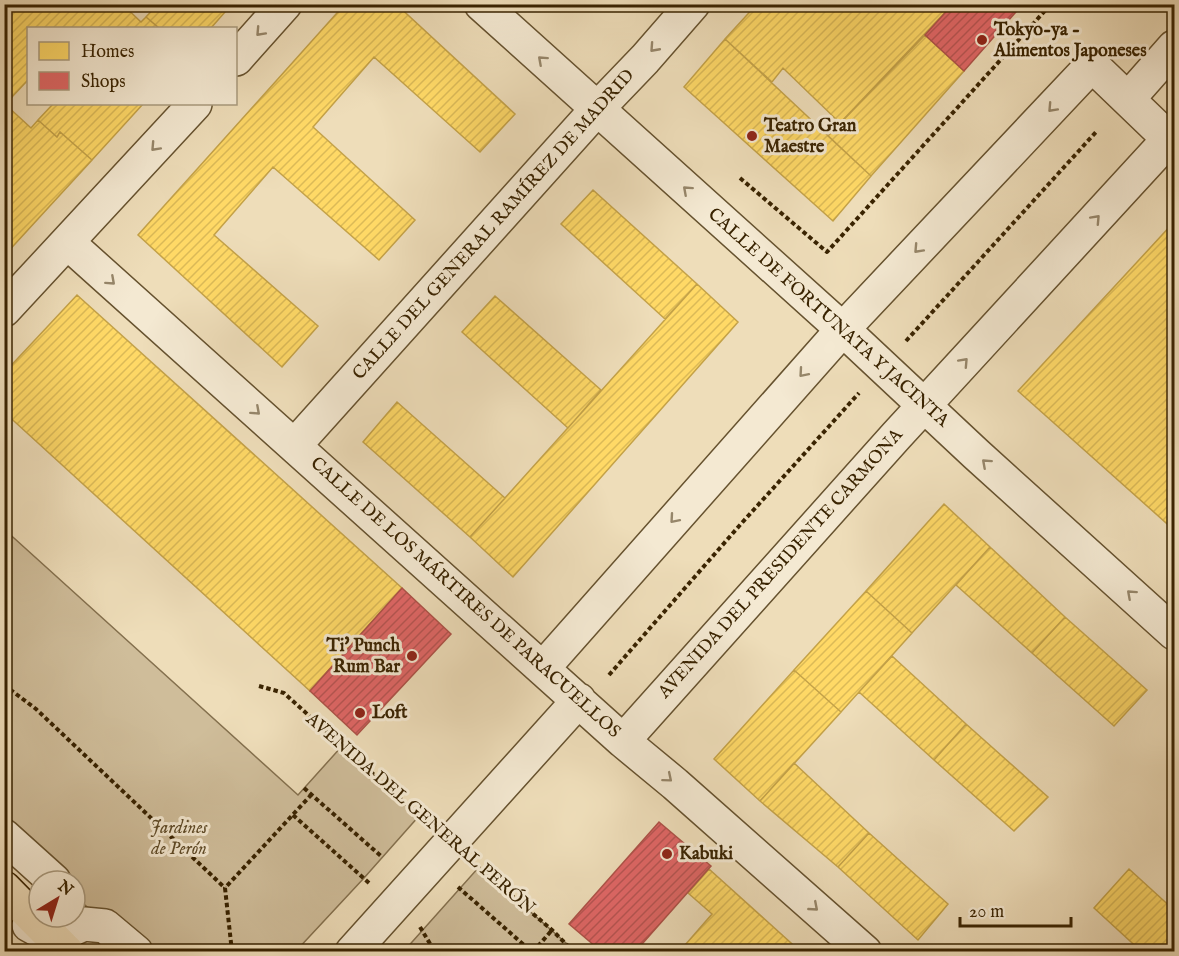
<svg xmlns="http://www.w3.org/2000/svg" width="1179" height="956" font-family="'IM FELL English',serif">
  <defs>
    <pattern id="homes-hatch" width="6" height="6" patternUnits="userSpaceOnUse" patternTransform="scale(1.5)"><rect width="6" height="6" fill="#ffd966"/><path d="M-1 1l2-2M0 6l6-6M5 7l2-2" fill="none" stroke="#dbba57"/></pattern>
    <pattern id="shops-hatch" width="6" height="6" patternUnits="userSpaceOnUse" patternTransform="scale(1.5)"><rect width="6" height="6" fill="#e06666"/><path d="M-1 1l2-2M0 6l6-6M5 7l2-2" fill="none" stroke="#b75452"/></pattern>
  </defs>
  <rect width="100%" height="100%" fill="#eeddb9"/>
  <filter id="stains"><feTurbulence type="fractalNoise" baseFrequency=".00333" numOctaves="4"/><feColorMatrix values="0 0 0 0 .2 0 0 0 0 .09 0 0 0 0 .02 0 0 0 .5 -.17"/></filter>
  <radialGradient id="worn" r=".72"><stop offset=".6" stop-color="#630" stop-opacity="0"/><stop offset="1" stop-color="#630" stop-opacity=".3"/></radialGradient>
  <path fill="#cfbd9a" stroke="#84704e" stroke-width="1.5" d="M4 529 298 795 342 746 419 816 364 878 296 951H136L75 896V881H59L5 832Z
    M479 867 574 950 573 951H404Z"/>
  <path fill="url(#homes-hatch)" stroke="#c4a248" stroke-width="1.5" d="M12 4H122L141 22 146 17 159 28H28V80L12 97 4 90V13Z
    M158 4H232L211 28H159L146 17Z
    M345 4H396L515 114 480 152 374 57 313 127 415 220 379 260 273 167 214 235 318 326 282 367 138 235Z
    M757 4H953L840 123 783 68 772 82 725 39Z
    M925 35 964 71 871 176 828 136Z
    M725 39 871 176 833 221 684 87Z
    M4 90 12 97 6 105 31 128 38 120 57 137 60 132 92 160 4 256Z
    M53 104H143L92 160 60 132 57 137 38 120Z
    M593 190 697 284 665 319 561 224Z
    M1174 222V530L1018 391Z
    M697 284 738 322 513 577 470 537Z
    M77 295 402 588 310 691 4 412V373Z
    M495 296 601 390 568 428 462 332Z
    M397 402 505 498 470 537 363 442Z
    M944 504 990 547 912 633 866 591Z
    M990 547 1065 617 1032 653 956 585Z
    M866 591 912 633 841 712 794 670Z
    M1065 617 1147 690 1114 726 1032 653Z
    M892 656 966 724 934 760 859 692Z
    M794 670 841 712 760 801 714 759Z
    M966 724 1048 797 1014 831 934 760Z
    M794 763 869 833 838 867 760 801Z
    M869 833 948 904 918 940 838 867Z
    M709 869 801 952H679L712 914 688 893Z
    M1129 869 1174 910V952H1142L1094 908Z"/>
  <path fill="url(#shops-hatch)" stroke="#ae5248" stroke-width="1.5" d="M953 4H1023L964 71 925 35Z
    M402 588 451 634 357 735 310 691Z
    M659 822 711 866 635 952H602L569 924Z"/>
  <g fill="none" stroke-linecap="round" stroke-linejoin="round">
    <defs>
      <path id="minor" d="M481 4 851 337 976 454 1174 633
        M236 59 285 4
        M1128 99 1174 47
        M67 242 623 741 675 784 865 952
        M4 310 195 104
        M295 445 597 109 645 59 693 4
        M543 668 843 329 1092 65 1169 139 896 436 623 741
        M4 836 54 881
        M29 925 53 938 84 924 105 926 136 952
        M352 952 579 700"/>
      <path id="major" d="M4 888 67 952"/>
    </defs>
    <use href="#minor" stroke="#66522f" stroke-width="36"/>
    <use href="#major" stroke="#392301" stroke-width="36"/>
    <path stroke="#392301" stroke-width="4" stroke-dasharray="4.5 3" stroke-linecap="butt" d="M740 178 827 252 1051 4
      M906 341 1096 132
      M609 675 740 525 859 393
      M4 685 36 709 225 888
      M259 686 284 693 425 821
      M4 695 9 688
      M304 788 382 857
      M293 815 369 883
      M476 865 552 930 574 952
      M458 887 532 952
      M420 927 435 952
      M232 952 225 888 311 795
      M533 952 552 930"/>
    <use href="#minor" stroke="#f4e9d2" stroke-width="33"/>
    <use href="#major" stroke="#eeddb9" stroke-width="33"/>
  </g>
  <defs><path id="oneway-chevron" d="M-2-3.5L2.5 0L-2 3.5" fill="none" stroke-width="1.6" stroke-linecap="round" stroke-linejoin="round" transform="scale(1.5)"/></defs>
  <g stroke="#96866a">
    <use href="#oneway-chevron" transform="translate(260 32) rotate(133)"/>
    <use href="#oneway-chevron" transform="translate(654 48) rotate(132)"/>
    <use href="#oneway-chevron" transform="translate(542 60) rotate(-138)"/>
    <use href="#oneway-chevron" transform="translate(1052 108) rotate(133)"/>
    <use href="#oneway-chevron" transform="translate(155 147) rotate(133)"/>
    <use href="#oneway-chevron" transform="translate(687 190) rotate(-138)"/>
    <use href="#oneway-chevron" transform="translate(1096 219) rotate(-47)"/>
    <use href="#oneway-chevron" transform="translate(918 249) rotate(133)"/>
    <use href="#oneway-chevron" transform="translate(111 281) rotate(42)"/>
    <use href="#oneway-chevron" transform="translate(964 362) rotate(-47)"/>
    <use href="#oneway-chevron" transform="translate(803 373) rotate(131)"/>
    <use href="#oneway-chevron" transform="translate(256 411) rotate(42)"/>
    <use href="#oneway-chevron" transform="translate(986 463) rotate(-138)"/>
    <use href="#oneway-chevron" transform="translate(674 519) rotate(131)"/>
    <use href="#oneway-chevron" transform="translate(1131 594) rotate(-138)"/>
    <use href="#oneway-chevron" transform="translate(668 778) rotate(40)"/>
    <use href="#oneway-chevron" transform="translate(814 907) rotate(41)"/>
  </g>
  <g fill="#8f2418" stroke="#f4e9d2" stroke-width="2">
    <circle cx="982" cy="40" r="6"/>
    <circle cx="752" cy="136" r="6"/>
    <circle cx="412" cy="656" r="6"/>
    <circle cx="360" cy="713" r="6"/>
    <circle cx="667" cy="854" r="6"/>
  </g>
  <g text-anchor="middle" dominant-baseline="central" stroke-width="6" stroke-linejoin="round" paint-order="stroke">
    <g font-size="18" font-weight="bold" fill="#392301" stroke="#f4e9d2" text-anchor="start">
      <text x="994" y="30">Tokyo-ya -<tspan x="994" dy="21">Alimentos Japoneses</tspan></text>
      <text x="764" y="126">Teatro Gran<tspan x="764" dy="21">Maestre</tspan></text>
      <text x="400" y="646" text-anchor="end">Ti' Punch<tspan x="400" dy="21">Rum Bar</tspan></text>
      <text x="372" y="713">Loft</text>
      <text x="679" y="854">Kabuki</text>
    </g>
    <g font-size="18" fill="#392301" stroke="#f4e9d2">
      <text transform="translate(494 225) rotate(-48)">CALLE DEL GENERAL RAMÍREZ DE MADRID</text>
      <text transform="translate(828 318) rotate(42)">CALLE DE FORTUNATA Y JACINTA</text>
      <text transform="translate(781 564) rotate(-48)">AVENIDA DEL PRESIDENTE CARMONA</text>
      <text transform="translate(465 598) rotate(42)">CALLE DE LOS MÁRTIRES DE PARACUELLOS</text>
      <text transform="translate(420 814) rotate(41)">AVENIDA DEL GENERAL PERÓN</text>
    </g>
    <g font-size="18" font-style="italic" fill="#5e4a27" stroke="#f4e9d2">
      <text x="179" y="828">Jardines<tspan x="179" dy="21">de Perón</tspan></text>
    </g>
  </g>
  <rect width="1179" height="956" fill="none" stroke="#eeddb9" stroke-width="24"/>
  <rect x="6" y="6" width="1167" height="944" fill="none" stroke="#392301" stroke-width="3"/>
  <rect x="12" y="12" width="1155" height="932" fill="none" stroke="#392301" stroke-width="1.5"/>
  <rect x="27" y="27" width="210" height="78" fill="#f4e9d2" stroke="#a99a7e" stroke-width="1.5"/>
  <rect x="39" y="42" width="30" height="18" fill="#ffd966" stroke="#a99a7e" stroke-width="1.5"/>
  <text x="81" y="57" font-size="18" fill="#392301">Homes</text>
  <rect x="39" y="72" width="30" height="18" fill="#e06666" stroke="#a99a7e" stroke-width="1.5"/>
  <text x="81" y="87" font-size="18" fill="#392301">Shops</text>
  <g transform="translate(57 899) rotate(38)"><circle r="28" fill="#f4e9d2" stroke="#a99a7e" stroke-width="1.5"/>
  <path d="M0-4.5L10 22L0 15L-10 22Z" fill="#8f2418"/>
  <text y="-9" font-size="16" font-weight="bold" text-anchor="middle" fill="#392301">N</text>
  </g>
  <path d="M960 917v9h111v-9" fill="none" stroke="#392301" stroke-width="3"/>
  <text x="969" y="917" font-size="18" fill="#392301" stroke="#f4e9d2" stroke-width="4.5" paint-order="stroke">20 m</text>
  <rect width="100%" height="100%" filter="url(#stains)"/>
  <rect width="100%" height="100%" fill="url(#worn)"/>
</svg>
